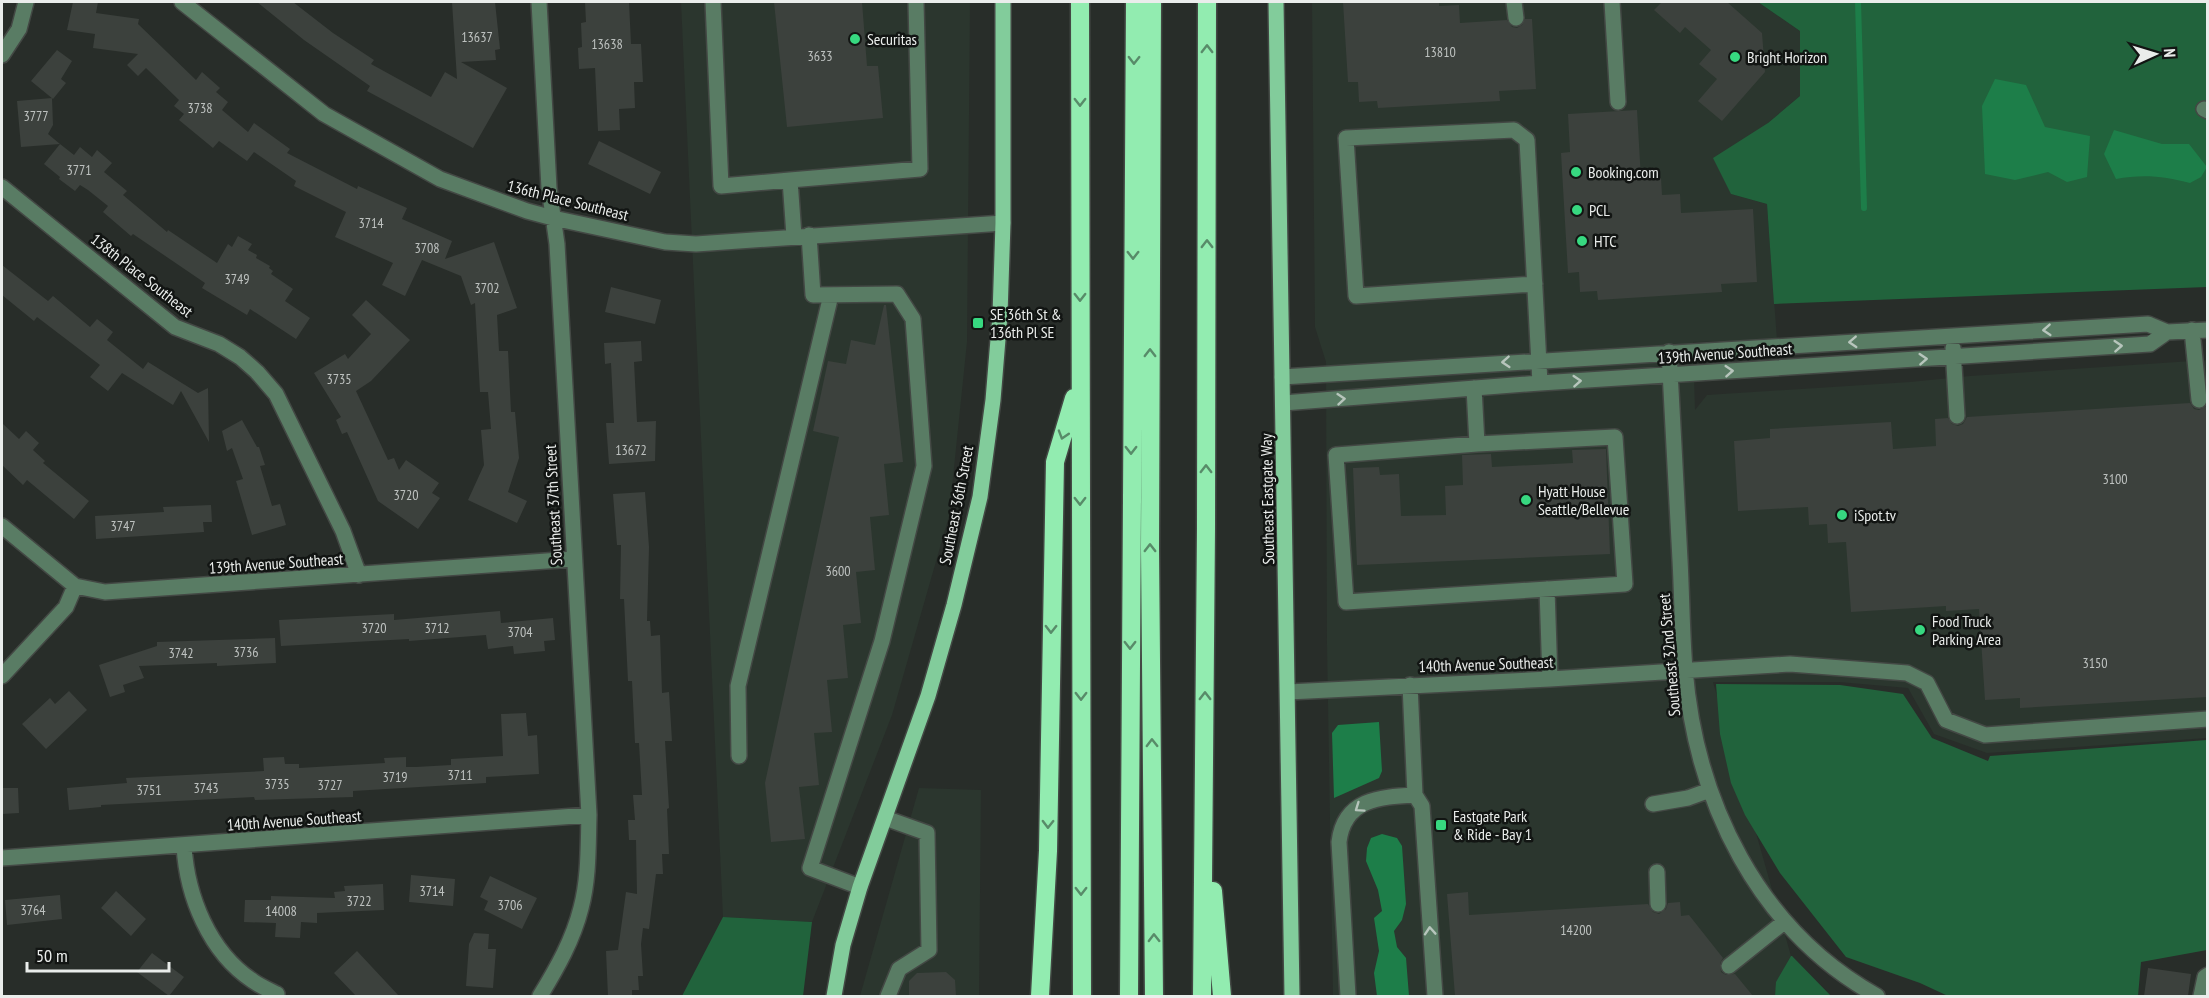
<svg xmlns="http://www.w3.org/2000/svg" width="2209" height="998" font-family="'PT Sans Narrow',sans-serif">
  <rect width="100%" height="100%" fill="#282d29"/>
  <path fill="#2b362e" d="M681 2H970L967 342 949 516 892 715 812 922 723 917Z
    M1312 2H1758L1800 31V96L1768 123 1731 194 1767 204 1777 340 1693 342 1695 410 1707 395 1910 382 1970 376 2207 360V738L1987 753 1934 734 1908 688 1839 682H1713L1791 956 1777 982 1775 996H1333L1327 645 1326 362 1315 327Z
    M919 788 981 790 979 996H860Z"/>
  <path fill="#21633c" d="M1758 2H2207V287L1774 304 1767 204 1731 194 1713 158 1768 123 1800 96V31Z
    M1716 684 1840 685 1903 694 1932 738 1988 761 1990 756 2207 740V950L2141 962 2138 996H1948L1920 983 1846 957 1780 873 1745 815 1731 783 1720 734Z
    M723 917 812 922 803 996H682Z
    M1791 956H1792L1831 996H1775L1776 982Z"/>
  <path fill="#1d7e49" d="M1995 79 2026 85 2045 127 2090 136 2087 177 2067 182 2048 172 2015 180 1985 174 1982 106Z
    M2114 130 2162 144H2189L2207 167 2201 177 2190 183C2164 176 2142 174 2116 179L2104 154Z
    M1379 722 1382 771 1379 778 1334 798 1332 733 1338 725Z
    M1382 834 1397 838 1402 846 1406 904 1402 920 1394 931 1397 947 1406 958 1409 996H1377L1374 973 1379 951 1374 918 1382 911 1378 890 1366 861 1367 848 1371 838Z"/>
  <g fill="none" stroke-linecap="round" stroke-linejoin="round">
    <path stroke="#1d7e49" stroke-width="6" d="M1858 2 1864 208"/>
  </g>
  <path fill="#3c413d" d="M73 2H98L96 13 139 19 138 24 196 80 202 72 220 88 216 92 228 102 222 110 248 132 254 123 290 149 287 153 357 189 358 186 407 208 402 219 452 241 445 259 494 242 517 308 497 315 499 351H508L511 412H515L519 458 508 492 527 501 517 523 468 500 484 465 481 430 491 429 488 392H480L475 303 471 305 461 276 422 260 405 296 382 285 393 263 335 237 346 212 294 186 296 181 254 152 247 161 219 141 213 148 179 120 184 114 174 106 179 100 146 68 138 76 127 65 138 54 93 48 95 34 67 30Z
    M257 2H293L333 33 374 60 371 64 431 97 445 72 457 79 452 2H495L500 49 495 50 496 60 461 62 507 88 473 148 367 91 370 86 304 40Z
    M585 2H629L631 44H641L643 82H634L635 108 619 109 620 130 598 131 595 68 579 69 578 48 582 47 581 23 586 22Z
    M774 2H862L867 66H878L883 118 787 127Z
    M1343 2H1439V6L1459 5 1460 23 1507 20 1512 27 1517 28 1522 25 1525 19H1532L1536 89 1499 91 1500 101 1378 108 1377 101 1359 102 1358 82H1348Z
    M1662 2H1727L1762 33 1765 72 1722 121 1698 101 1717 79 1699 64 1711 50 1685 27 1680 33 1654 10Z
    M57 50 72 61 61 79 66 83 53 99 31 81Z
    M52 98 53 125 48 134 60 144 21 147 17 101Z
    M1637 110 1641 179 1661 178 1662 195 1680 194 1681 213 1753 209 1757 282 1721 284 1722 292 1598 300 1597 291 1580 292 1579 272 1568 273 1561 153 1570 152 1568 114Z
    M599 141 661 172 650 194 588 164Z
    M60 144 74 155 80 147 92 157 97 150 112 163 104 172 127 191 123 195 167 232 168 230 217 263 228 244 232 247 238 236 252 244 248 250 257 255 256 258 270 266 269 268 273 271 271 274 293 289 285 301 310 318 296 339 250 309 247 315 202 288 205 283 133 234 131 236 103 212 108 206 88 190 80 185 75 191 59 179 60 177 44 164Z
    M2 265 48 301 53 296 90 327 97 319 113 332 107 340 143 369 148 362 198 393 208 388 209 442 181 391 173 405 122 373 108 391 90 377 100 365 37 317 34 321 2 295Z
    M611 287 661 300 655 324 605 312Z
    M366 300 410 340 371 381 356 391 388 460 394 458 399 470 406 460 439 483 432 493 440 498 418 529 378 501 347 432 342 434 336 420 341 417 314 373 345 354 348 359 371 334 352 315Z
    M884 305H886L903 462 884 464 889 515 870 517 875 570 856 572 861 623 843 625 848 678 827 680 832 732 814 733 819 785 799 787 805 839 771 842 765 783 839 437 813 431 828 361 846 364 851 340 875 345Z
    M641 341 642 361 634 362 637 422 656 421 655 461 609 464 606 423H614L611 363 605 364 604 343Z
    M2190 403 2194 409 2199 410 2208 405V697L2020 708V698L1985 700 1979 609 1946 611V606L1851 612 1846 542 1828 543 1827 524 1809 525 1808 507 1738 511 1734 441 1770 438V429L1891 422 1893 449 1936 446 1935 419 1948 418 1952 424 1958 426 1963 424 1967 417Z
    M242 420 257 447H259L265 465 260 466 272 506 280 504 286 525 252 535 236 481 243 479 232 448 227 451 222 431Z
    M2 423 19 439 26 431 39 443 33 450 45 461 43 463 89 501 74 519 27 480 23 485 2 465Z
    M1606 449 1610 554 1357 565 1353 468 1379 467 1380 475 1399 474 1401 516 1446 515 1445 486 1463 485 1462 455 1491 454 1492 467 1573 463 1572 450Z
    M645 492 649 547 647 621H650L651 636 660 635 662 693 669 692 672 741H665L669 808 667 809 669 854H662L663 874H656L649 929 643 928 641 944 643 976H638L639 990H632V996H608L606 951 618 950 626 892 637 894 636 840H629L628 820H635L633 795H642L639 743H635L632 681H628L624 599H620L621 545H617L613 494Z
    M211 505 212 522H203L204 532 96 539 95 516 164 512 163 507Z
    M500 611 501 623 553 618 555 640 544 641 545 651 514 654 513 646 488 649 486 635 409 641V639L281 646 279 620 394 614V620Z
    M275 638 276 663 217 666V663L139 666 144 678 123 685 125 692 110 697 99 665 157 646V642Z
    M69 691 87 710 46 749 22 724 50 698 55 704Z
    M526 713 528 736 537 735 539 774 486 777V783L353 791V797L255 800 254 797 101 805V807L69 810 67 788 127 783 126 778 264 771 263 758 284 757 285 764H299V768L385 763 384 758 406 757V767H416L451 765V759L503 756 501 714Z
    M2 788H18L19 813 2 814Z
    M411 875 455 879 453 906 409 902Z
    M490 876 537 898 522 929 484 910 488 901 480 897Z
    M383 884 384 910 317 913V923L301 922 300 938 275 937 276 923 244 922 245 900H271V896L335 898 334 892 345 891 344 886Z
    M116 891 146 919 131 936 101 908Z
    M1468 892 1469 915 1648 904 1653 912 1659 914 1666 909 1668 903 1680 902 1681 916 1689 915 1723 958 1720 963 1721 972 1726 975 1735 974 1753 996H1455L1447 894Z
    M60 895 62 919 7 925 5 900Z
    M474 933 489 934 488 949H496L493 988 466 986 469 944Z
    M357 951 399 996H356L334 973Z
    M152 953 184 977 169 996 137 972Z
    M2148 968 2191 974 2188 996H2144Z
    M946 972 955 980 956 996H909V981L917 973Z"/>
  <g fill="none" stroke-linecap="round" stroke-linejoin="round">
    <defs>
      <path id="minor" d="M182 2 324 114 440 179 527 211 553 218 665 242 696 244 1003 223
        M539 2 549 188 557 244 589 815C588 846 589 878 581 908 573 940 557 968 540 996
        M713 2 721 186 790 180
        M1514 2 1516 18
        M1612 2 1618 102
        M2 55 19 29 26 2
        M2204 109 2208 111
        M2 187 175 327 219 344 240 357 257 372 276 394 343 531 359 575
        M809 235 813 295 897 294 913 319 924 466 882 641 810 868 860 887
        M794 236 790 180 920 169 916 2
        M1535 284 1356 296 1346 138 1514 130 1527 140 1540 383
        M2192 330 2199 400
        M1953 348 1957 416
        M1669 352C1673 421 1676 491 1680 560 1682 597 1682 633 1685 669 1696 802 1758 930 1877 996
        M1282 377 2148 324 2167 332 2208 330
        M1474 388 1477 444
        M1283 403 1540 383 2150 344 2167 332
        M1615 437 1625 584 1346 602 1336 455 1477 444Z
        M2 526 75 586 105 592 574 559
        M1547 589 1550 679
        M2 676 66 607 75 586
        M1410 685 1415 795 1422 806 1435 996
        M1288 692 1550 679 1790 664 1907 673 1927 683 1946 720 1985 735 2208 719
        M739 756 738 686 831 295
        M1653 804 1688 798 1710 790
        M885 818 927 833 929 950 899 969 888 996
        M184 846C187 896 209 952 253 981 260 986 269 990 277 994
        M2 858 589 815
        M1657 872 1658 904
        M1729 966 1784 922
        M1348 996 1339 842C1344 799 1379 797 1415 795
        M2201 996 2205 977 2208 975"/>
      <path id="major" d="M1276 2 1292 996
        M834 996 843 945 860 887 928 696 954 605 980 497 993 400 1000 315 1003 223V2"/>
      <path id="highway" d="M1080 2 1082 996
        M1152 2 1150 549 1154 996
        M1213 891 1222 996
        M1040 996 1048 851 1055 462 1074 398
        M1129 996 1135 2
        M1202 996 1206 528 1207 2"/>
    </defs>
    <use href="#minor" stroke="#434844" stroke-width="18"/>
    <use href="#major" stroke="#434844" stroke-width="18"/>
    <use href="#highway" stroke="#434844" stroke-width="21"/>
    <use href="#minor" stroke="#597c64" stroke-width="15"/>
    <use href="#major" stroke="#82cc9b" stroke-width="15"/>
    <use href="#highway" stroke="#92ecb0" stroke-width="18"/>
  </g>
  <defs><path id="oneway-chevron" d="M-2-3.5L2.5 0L-2 3.5" fill="none" stroke-width="1.6" stroke-linecap="round" stroke-linejoin="round" transform="scale(1.5)"/></defs>
  <g stroke="#588b69">
    <use href="#oneway-chevron" transform="translate(1207 49) rotate(-90)"/>
    <use href="#oneway-chevron" transform="translate(1134 60) rotate(91)"/>
    <use href="#oneway-chevron" transform="translate(1080 102) rotate(90)"/>
    <use href="#oneway-chevron" transform="translate(1207 244) rotate(-90)"/>
    <use href="#oneway-chevron" transform="translate(1133 255) rotate(90)"/>
    <use href="#oneway-chevron" transform="translate(1080 297) rotate(90)"/>
    <use href="#oneway-chevron" transform="translate(1150 353) rotate(-90)"/>
    <use href="#oneway-chevron" transform="translate(1063 435) rotate(107)"/>
    <use href="#oneway-chevron" transform="translate(1131 450) rotate(90)"/>
    <use href="#oneway-chevron" transform="translate(1206 469) rotate(-90)"/>
    <use href="#oneway-chevron" transform="translate(1080 501) rotate(90)"/>
    <use href="#oneway-chevron" transform="translate(1150 548) rotate(-90)"/>
    <use href="#oneway-chevron" transform="translate(1051 629) rotate(91)"/>
    <use href="#oneway-chevron" transform="translate(1130 645) rotate(90)"/>
    <use href="#oneway-chevron" transform="translate(1081 696) rotate(90)"/>
    <use href="#oneway-chevron" transform="translate(1205 696) rotate(-90)"/>
    <use href="#oneway-chevron" transform="translate(1152 743) rotate(-91)"/>
    <use href="#oneway-chevron" transform="translate(1048 824) rotate(91)"/>
    <use href="#oneway-chevron" transform="translate(1081 891) rotate(90)"/>
    <use href="#oneway-chevron" transform="translate(1154 938) rotate(-91)"/>
  </g>
  <g stroke="#b7c5bc">
    <use href="#oneway-chevron" transform="translate(2047 330) rotate(176)"/>
    <use href="#oneway-chevron" transform="translate(1853 342) rotate(177)"/>
    <use href="#oneway-chevron" transform="translate(2118 346) rotate(-4)"/>
    <use href="#oneway-chevron" transform="translate(1923 359) rotate(-4)"/>
    <use href="#oneway-chevron" transform="translate(1506 362) rotate(176)"/>
    <use href="#oneway-chevron" transform="translate(1729 371) rotate(-4)"/>
    <use href="#oneway-chevron" transform="translate(1577 381) rotate(-4)"/>
    <use href="#oneway-chevron" transform="translate(1341 399) rotate(-5)"/>
    <use href="#oneway-chevron" transform="translate(1359 808) rotate(145)"/>
    <use href="#oneway-chevron" transform="translate(1430 931) rotate(-94)"/>
  </g>
  <g fill="#37d880" stroke="#121513" stroke-width="2">
    <circle cx="855" cy="39" r="6"/>
    <circle cx="1735" cy="57" r="6"/>
    <circle cx="1576" cy="172" r="6"/>
    <circle cx="1577" cy="210" r="6"/>
    <circle cx="1582" cy="241" r="6"/>
    <rect x="972" y="317" width="12" height="12" rx="3"/>
    <circle cx="1526" cy="500" r="6"/>
    <circle cx="1842" cy="515" r="6"/>
    <circle cx="1920" cy="630" r="6"/>
    <rect x="1435" y="819" width="12" height="12" rx="3"/>
  </g>
  <g text-anchor="middle" dominant-baseline="central" stroke-width="5" stroke-linejoin="round" paint-order="stroke">
    <g font-size="14" fill="#bec2c0">
      <text x="477" y="37">13637</text>
      <text x="607" y="44">13638</text>
      <text x="1440" y="52">13810</text>
      <text x="820" y="56">3633</text>
      <text x="200" y="108">3738</text>
      <text x="36" y="116">3777</text>
      <text x="79" y="170">3771</text>
      <text x="371" y="223">3714</text>
      <text x="427" y="248">3708</text>
      <text x="237" y="279">3749</text>
      <text x="487" y="288">3702</text>
      <text x="339" y="379">3735</text>
      <text x="631" y="450">13672</text>
      <text x="2115" y="479">3100</text>
      <text x="406" y="495">3720</text>
      <text x="123" y="526">3747</text>
      <text x="838" y="571">3600</text>
      <text x="374" y="628">3720</text>
      <text x="437" y="628">3712</text>
      <text x="520" y="632">3704</text>
      <text x="246" y="652">3736</text>
      <text x="181" y="653">3742</text>
      <text x="2095" y="663">3150</text>
      <text x="460" y="775">3711</text>
      <text x="395" y="777">3719</text>
      <text x="277" y="784">3735</text>
      <text x="330" y="785">3727</text>
      <text x="206" y="788">3743</text>
      <text x="149" y="790">3751</text>
      <text x="432" y="891">3714</text>
      <text x="359" y="901">3722</text>
      <text x="510" y="905">3706</text>
      <text x="33" y="910">3764</text>
      <text x="281" y="911">14008</text>
      <text x="1576" y="930">14200</text>
    </g>
    <g font-size="16" fill="#eaedeb" stroke="#121513" text-anchor="start">
      <text x="867" y="39">Securitas</text>
      <text x="1747" y="57">Bright Horizon</text>
      <text x="1588" y="172">Booking.com</text>
      <text x="1589" y="210">PCL</text>
      <text x="1594" y="241">HTC</text>
      <text x="990" y="314">SE 36th St &amp;<tspan x="990" dy="18">136th Pl SE</tspan></text>
      <text x="1538" y="491">Hyatt House<tspan x="1538" dy="18">Seattle/Bellevue</tspan></text>
      <text x="1854" y="515">iSpot.tv</text>
      <text x="1932" y="621">Food Truck<tspan x="1932" dy="18">Parking Area</tspan></text>
      <text x="1453" y="816">Eastgate Park<tspan x="1453" dy="18">&amp; Ride - Bay 1</tspan></text>
    </g>
    <g font-size="16" fill="#eaedeb" stroke="#121513">
      <text transform="translate(568 200) rotate(14)">136th Place Southeast</text>
      <text transform="translate(142 275) rotate(38)">138th Place Southeast</text>
      <text transform="translate(1725 353) rotate(-4)">139th Avenue Southeast</text>
      <text transform="translate(1267 499) rotate(-91)">Southeast Eastgate Way</text>
      <text transform="translate(553 505) rotate(-93)">Southeast 37th Street</text>
      <text transform="translate(956 505) rotate(-79)">Southeast 36th Street</text>
      <text transform="translate(276 563) rotate(-4)">139th Avenue Southeast</text>
      <text transform="translate(1669 655) rotate(-95)">Southeast 32nd Street</text>
      <text transform="translate(1486 664) rotate(-2)">140th Avenue Southeast</text>
      <text transform="translate(294 820) rotate(-4)">140th Avenue Southeast</text>
    </g>
  </g>
  <rect width="2209" height="998" fill="none" stroke="#eaedeb" stroke-width="6"/>
  <g transform="translate(2155 54) rotate(86)" stroke="#121513" stroke-width="4.5" paint-order="stroke">
  <path d="M0-4.5L10 22L0 15L-10 22Z" fill="#eaedeb"/>
  <text y="-9" font-size="16" font-weight="bold" text-anchor="middle" fill="#eaedeb">N</text>
  </g>
  <path d="M27 962v9h142v-9" fill="none" stroke="#eaedeb" stroke-width="3"/>
  <text x="36" y="962" font-size="18" fill="#eaedeb" stroke="#121513" stroke-width="4.5" paint-order="stroke">50 m</text>
</svg>
